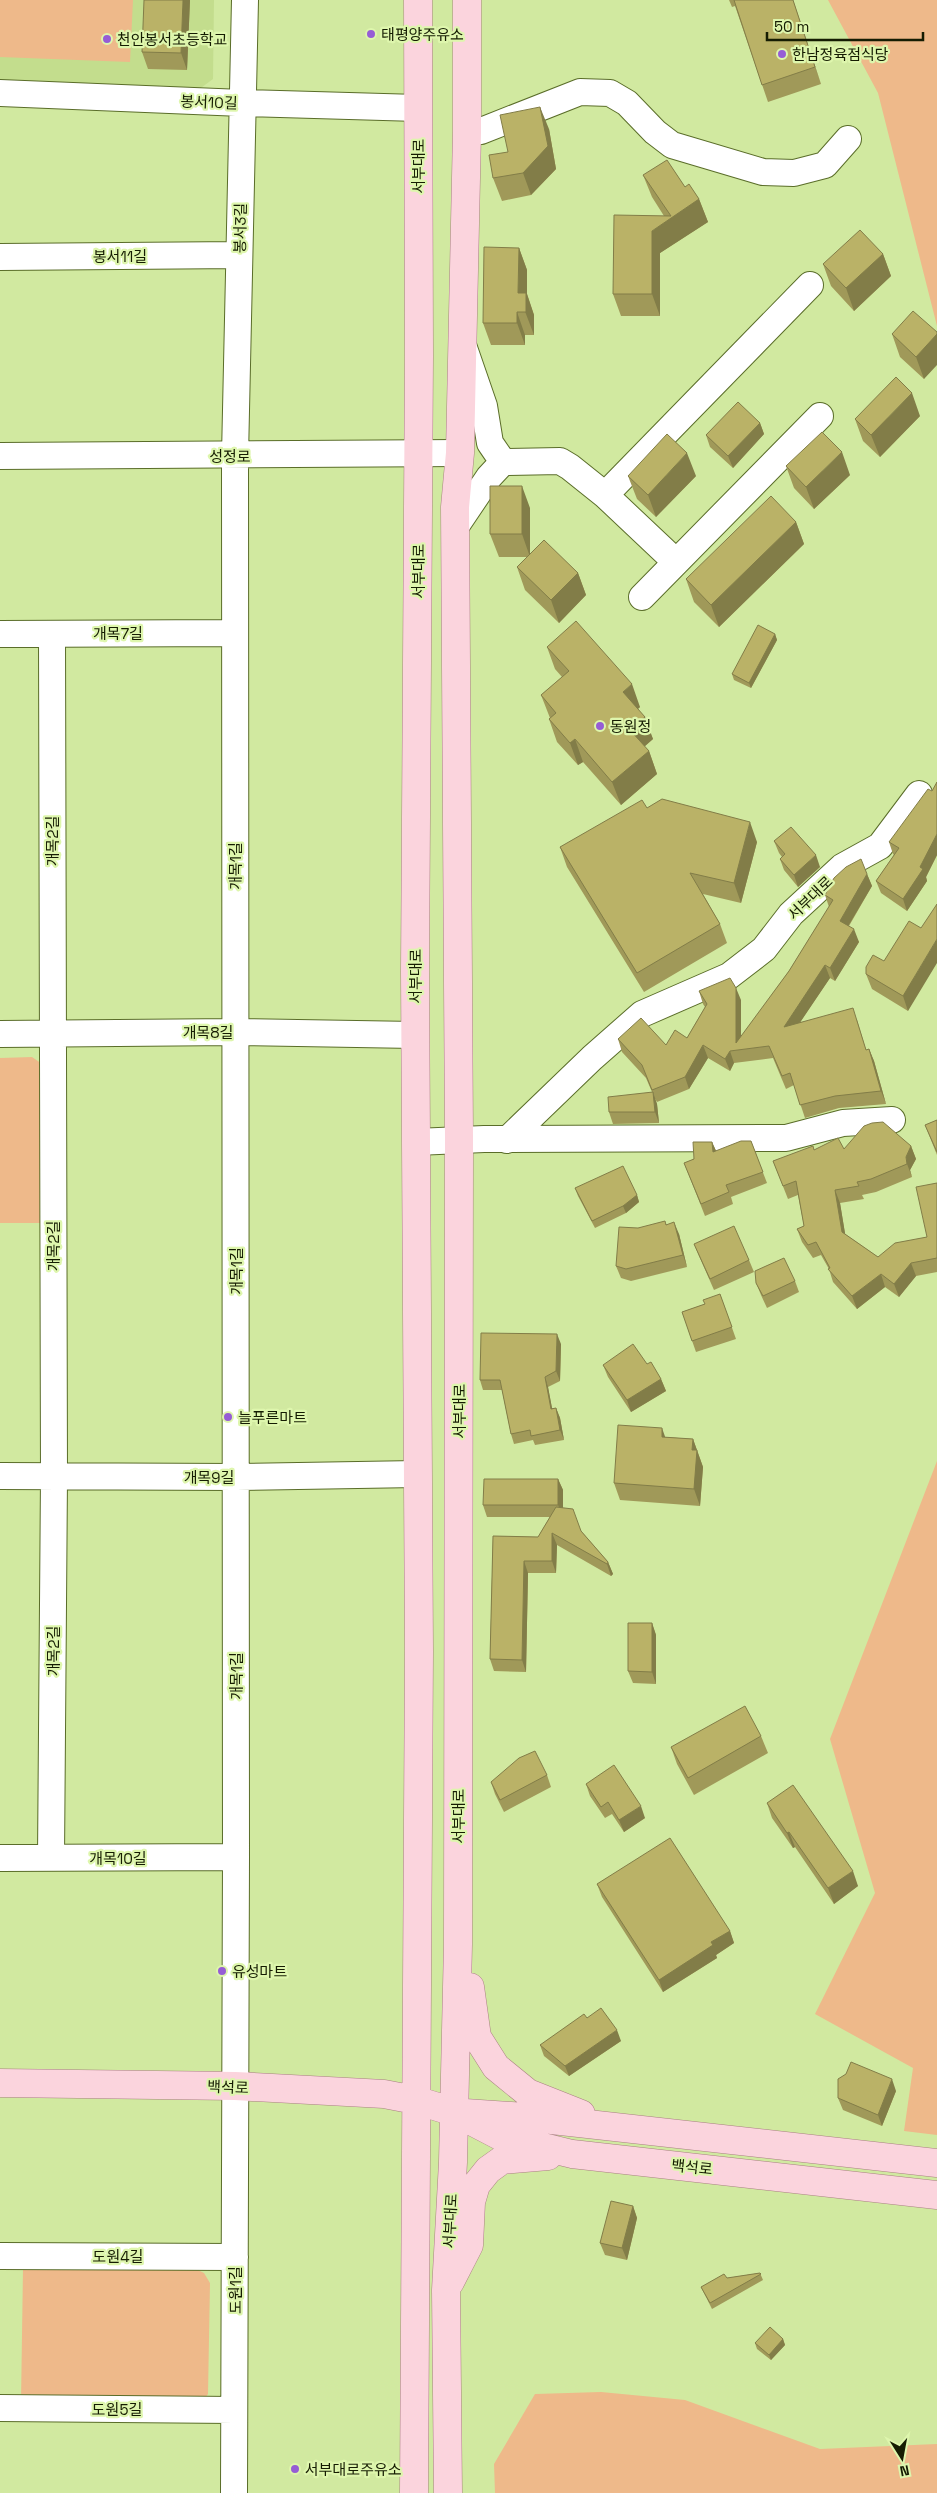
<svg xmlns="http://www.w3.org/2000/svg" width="937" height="2493" font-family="'Space Grotesk','Noto Sans KR',sans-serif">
  <rect width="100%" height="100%" fill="#d1e9a0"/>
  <path fill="#c3dd8d" d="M0 0H214L213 79 198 90 0 82Z"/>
  <path fill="#eeb98a" d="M0 0H133L130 62 0 57Z
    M828 0H937V326L878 93Z
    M32 1057 45 1066 43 1223H0V1058Z
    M937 1461V2135L904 2131 913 2068 815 2014 875 1893 830 1739Z
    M192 2267 204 2273 210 2283 208 2394 204 2399 21 2402 23 2269Z
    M601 2392 685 2400 820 2449 937 2444V2493H495L494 2464 535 2394Z"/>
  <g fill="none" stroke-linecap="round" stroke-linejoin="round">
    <defs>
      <path id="minor" d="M0 93 242 103 418 108
        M467 132 481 131 580 92 610 93 627 103 655 132 672 145 763 172 794 173 825 165 848 139
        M0 257 239 255
        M464 348 484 406 490 443 503 462
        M0 456 460 453
        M605 495 810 285
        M456 526 489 477 503 462 560 461 570 467 605 495 676 562
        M642 597 820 416
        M0 634 235 633
        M0 1034 235 1032 415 1035
        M507 1140 592 1058 642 1014 729 976 764 949 791 914 842 867 880 846 919 794
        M416 1142 484 1139 786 1138 843 1123 892 1120
        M0 1476 236 1477 417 1474
        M0 1858 236 1857
        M51 1858 54 1477 52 634
        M0 2256 235 2257
        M0 2408 234 2410
        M234 2493 236 1857 235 456 245 0"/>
      <path id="major" d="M470 1987 477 2037 496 2067 528 2093 581 2114
        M0 2083 235 2086 384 2094 415 2100 454 2112 502 2137 572 2154 937 2195
        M465 2113 525 2117 937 2163
        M450 2282 469 2245 471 2202 476 2185 488 2170 502 2160 548 2156
        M414 2493 419 1651 415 972 419 356 418 0
        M448 2493 446 2290 453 2162 458 1944 459 1139 455 507 460 453 467 132V0"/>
    </defs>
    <use href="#minor" stroke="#5a6d29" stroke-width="28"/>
    <use href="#major" stroke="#a98182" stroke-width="29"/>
    <use href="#minor" stroke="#fff" stroke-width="26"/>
    <use href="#major" stroke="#fbd4dd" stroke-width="28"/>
  </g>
  <path fill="#a09959" d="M190 0 187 70 148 69 142 52Z
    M729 0H793L821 84 768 102 735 6 732 7Z
    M549 129 556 169 531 195 502 201 493 178 508 152Z
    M643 175 685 187 699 199 708 222 660 253V316H621L613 294 664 216 652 197Z
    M519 248 527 270V294L534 315V335H525V345H491L483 323Z
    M883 254 891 276 854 311 831 286 823 264Z
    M937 332 924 379 900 357 892 334Z
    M920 416 880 457 863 441 855 419Z
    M760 423 764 434 733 468 710 447 706 435Z
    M786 466 850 475 814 509 794 488Z
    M628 476H696L656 517 637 499Z
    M530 508V554L578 573 586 595 559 623 525 590 517 567 528 557H499L490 534Z
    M796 522 804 544 719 627 694 602 686 579Z
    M775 634 777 640 751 688 734 680 732 674Z
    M547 647 640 707 638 709 653 739 644 747 649 751 657 774 621 805 583 762 578 765 557 742 549 719 550 718 541 695 562 677 555 669Z
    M937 782V855L926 877 927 881 907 911 881 893 876 881 894 855 893 854 889 842 932 791Z
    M647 808 757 842 741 903 703 894 720 924 727 943 644 992 567 867 560 847Z
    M774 841 820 867 798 887 784 870 780 859 782 857 779 853Z
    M867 874 872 886 849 926 859 942 835 981 830 978 800 1022 857 1020 866 1050 869 1049 874 1061 886 1104 839 1108 805 1118 794 1085 786 1089 773 1058 734 1063 730 1071 708 1058 689 1089 657 1102 654 1097 657 1104 659 1123 613 1124 609 1112 652 1092 646 1078 622 1052 618 1039 666 1045 687 1038 705 1007 703 1004 699 991 741 1000V1037L789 971 829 907 825 895Z
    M921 928 908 1011 872 989 866 974 884 961Z
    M937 1120V1155L925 1125Z
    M751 1141 767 1183 731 1197 733 1204 705 1216 684 1163 694 1159 712 1142 716 1151Z
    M911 1146 916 1159 910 1170 912 1177 876 1192 862 1195 864 1199 840 1203 845 1234 878 1257 927 1237 937 1183V1272L916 1276 899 1297 885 1287 857 1309 833 1282 829 1269 821 1255 813 1258 802 1242 797 1229 804 1226 798 1195 788 1199 773 1161 814 1150Z
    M575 1188 637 1195 639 1202 626 1213 595 1228 578 1196Z
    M666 1224 679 1234 687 1267 631 1281 621 1278 616 1266 638 1228Z
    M694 1244 749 1260 754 1272 714 1290 699 1256Z
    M795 1281 799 1292 767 1308 761 1295 756 1283Z
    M720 1294 736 1339 696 1352 682 1312 705 1304Z
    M561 1344 560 1381 548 1387 552 1408H556L560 1418 564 1440 535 1445 533 1440 514 1444 511 1434 502 1390H483L480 1380Z
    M647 1364 661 1379 666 1391 631 1412 608 1377 603 1365Z
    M665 1437 693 1439 703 1467 700 1506 620 1500 614 1483Z
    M558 1479 563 1490V1508L581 1531 608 1562 613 1574 611 1576 557 1545 556 1573H528L526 1672 494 1671 490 1659 493 1536 538 1537 550 1517H487L483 1505Z
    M652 1623 656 1635V1684L633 1683 628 1671Z
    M761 1736 768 1753 694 1795 677 1764 671 1747Z
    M547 1775 551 1787 504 1812 495 1794 491 1782Z
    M586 1784 645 1818 624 1832 612 1814 605 1818 590 1796Z
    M767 1803 858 1886 834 1904 795 1847 793 1848 772 1818Z
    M597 1884 730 1931 734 1943 716 1955 717 1958 663 1992 602 1897Z
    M587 2018 621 2041 569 2076 544 2056 540 2045Z
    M896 2091 882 2126 843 2110 838 2098Z
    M633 2206 637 2218 627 2260 605 2255 600 2243Z
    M760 2273 763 2280 712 2309 701 2287 727 2278Z
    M783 2339 785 2345 771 2360 757 2349 755 2343Z"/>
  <path fill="#827d48" d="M183 0H190L187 70 181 53Z
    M793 0 821 84 815 67Z
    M540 107 549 129 556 169 531 195 523 173Z
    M699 199 708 222 660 253V316L652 294V231Z
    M519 248 527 270V294L534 315V335L518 293Z
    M883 254 891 276 854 311 846 288Z
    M517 312 525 335V345L517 323Z
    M937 334V365L924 379 916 357Z
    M912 393 920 416 880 457 871 435Z
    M760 423 764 434 733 468 728 456Z
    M842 452 850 475 814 509 806 487Z
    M687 453 696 476 656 517 648 495Z
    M522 486 530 508V557L522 534Z
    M796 522 804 544 719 627 711 605Z
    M578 573 586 595 559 623 551 600Z
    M775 634 777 640 751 688 749 683Z
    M632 684 640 707 632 714 623 692Z
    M645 717 653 739 638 752 630 730Z
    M575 739 583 762 578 765 570 743Z
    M649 751 657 774 621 805 612 782Z
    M750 822 757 842 741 903 734 883Z
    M937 834V855L926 877 927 881 907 911 903 899 920 867Z
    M816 855 820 867 798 887 794 875Z
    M867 874 872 886 844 933 840 921Z
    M854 929 859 942 835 981 830 968Z
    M937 939V963L908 1011 903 996Z
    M825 965 830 978 789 1039 784 1027Z
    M736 988 741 1000V1049L736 1043Z
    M703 1045 708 1058 689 1089 685 1077Z
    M869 1049 874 1061 886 1104 881 1091Z
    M730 1051 734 1063 730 1071 725 1059Z
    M653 1092 657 1104 659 1123 655 1112Z
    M712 1142 717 1153 713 1152Z
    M911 1146 916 1159 910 1170 912 1177 907 1164 906 1157Z
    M835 1190 840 1203 847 1245 842 1232Z
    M637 1195 639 1202 626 1213 623 1206Z
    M674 1222 679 1234 687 1267 683 1255Z
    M911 1263 916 1276 899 1297 894 1284Z
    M881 1274 885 1287 857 1309 852 1296Z
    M557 1334 561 1344 560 1381 556 1371Z
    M545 1377 548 1387 554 1419 551 1409Z
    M661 1379 666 1391 631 1412 627 1400Z
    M556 1408 560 1418 564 1440 560 1430Z
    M662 1428 668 1445 662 1437Z
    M693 1439 703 1467 700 1506 694 1489 692 1450Z
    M558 1479 563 1490V1517L558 1505Z
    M552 1533 557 1545 556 1573 552 1561Z
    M524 1561 528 1573 526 1672 522 1660Z
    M608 1562 613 1574 611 1576 607 1564Z
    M652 1623 656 1635V1684L652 1672Z
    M641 1806 645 1818 624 1832 619 1820Z
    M789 1832 795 1847 793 1848 787 1833Z
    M853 1871 858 1886 834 1904 828 1888Z
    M730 1931 734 1943 716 1955 717 1958 663 1992 659 1980 711 1942Z
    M617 2030 621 2041 569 2076 565 2066Z
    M892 2079 896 2091 882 2126 878 2115Z
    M633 2206 637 2218 627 2260 622 2248Z
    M783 2339 785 2345 771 2360 769 2355Z"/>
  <path fill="#bab267" stroke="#827d48" d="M144 0H183L181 53 142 52Z
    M734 0H793L815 67 762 85Z
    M540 107 548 146 523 173 493 178 489 155 508 152 500 115Z
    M667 160 685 187 689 184 699 199 652 231V294H613L614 215 671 216 643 175Z
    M860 230 883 254 846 288 823 264Z
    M484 247 519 248 518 293H526V312H517V323H483Z
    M913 311 937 332V334L916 357 892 334Z
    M896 377 912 393 871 435 855 419Z
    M738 402 760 423 728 456 706 435Z
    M822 432 842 452 806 487 786 466Z
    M667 434 687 453 648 495 628 476Z
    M490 486H522V534H490Z
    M771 496 796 522 711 605 686 579Z
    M544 540 578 573 551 600 517 567Z
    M576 621 632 684 623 692 645 717 630 730 649 751 612 782 575 739 570 743 549 719 556 713 541 695 569 671 547 647Z
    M758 625 775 634 749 683 732 674Z
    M937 782V834L920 867 923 869 903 899 876 881 899 848 889 842 928 789 932 791Z
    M662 799 750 822 734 883 690 873 720 924 637 973 560 847 642 800 647 808Z
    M791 827 816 855 794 875 780 859 785 854 774 841Z
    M861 859 867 874 840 921 854 929 830 968 825 965 784 1027 853 1008 866 1050 869 1049 881 1091 835 1096 800 1105 790 1073 782 1076 769 1046 730 1051 725 1059 703 1045 685 1077 652 1090 642 1065 618 1039 641 1018 666 1045 675 1030 687 1038 707 1004 699 991 730 978 736 988V1043L789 971 833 900 825 895 834 878 846 867Z
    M937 904V939L903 996 866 974V967L873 955 884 961 909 921 921 928Z
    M653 1092 655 1112H609L608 1097Z
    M937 1120V1152L925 1125Z
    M883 1122 911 1146 906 1157 907 1164 871 1179 857 1182 859 1186 835 1190 842 1232 878 1257 895 1243 927 1237 916 1187 937 1183V1258L911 1263 894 1284 881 1274 852 1296 828 1269 830 1268 816 1242 808 1245 797 1229 804 1226 796 1181 783 1186 773 1161 813 1146 814 1150 838 1138 844 1149 864 1126 872 1123Z
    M741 1141H751L763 1172 726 1185 729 1192 701 1204 684 1163 694 1159 693 1142H712L713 1152Z
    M623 1166 637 1195 623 1206 592 1221 575 1188Z
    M665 1221 666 1225 674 1222 683 1255 626 1269 616 1266 619 1227 638 1228Z
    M734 1226 749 1260 710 1279 694 1244Z
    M784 1258 795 1281 763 1296 756 1283 755 1271Z
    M720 1294 732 1327 692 1341 682 1312 705 1304 703 1300Z
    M481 1333 557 1334 556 1371 545 1377 551 1409 556 1408 560 1430 531 1436 530 1430 511 1434 500 1380H480Z
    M633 1344 647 1364 651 1362 661 1379 627 1400 603 1365Z
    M618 1425 662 1428V1437L693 1439 692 1450H697L694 1489 614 1483Z
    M484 1479H558V1505H483Z
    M556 1507 573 1509 581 1531 608 1562 607 1564 552 1533V1561H524L522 1660 490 1659 493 1536 538 1537Z
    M628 1623H652V1672L628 1671Z
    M745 1706 761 1736 688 1778 671 1747Z
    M535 1751 547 1775 500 1800 491 1782 519 1758Z
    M614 1765 641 1806 619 1820 608 1802 601 1807 586 1784Z
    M793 1785 853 1871 828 1888 789 1832 787 1833 767 1803Z
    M670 1838 730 1931 711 1942 713 1945 659 1980 597 1884Z
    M601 2008 617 2030 565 2066 540 2045 584 2014 587 2018Z
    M851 2062 892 2079 878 2115 838 2098V2079L846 2074Z
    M611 2201 633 2206 622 2248 600 2243Z
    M760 2273 761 2274 710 2303 701 2287 724 2274 727 2278Z
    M770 2327 783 2339 769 2355 755 2343Z"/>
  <g fill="#965dd5" stroke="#def6ad" stroke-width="2">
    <circle cx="371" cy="34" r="5"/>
    <circle cx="107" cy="39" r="5"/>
    <circle cx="782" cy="54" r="5"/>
    <circle cx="600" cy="726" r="5"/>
    <circle cx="228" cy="1417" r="5"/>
    <circle cx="222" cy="1971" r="5"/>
    <circle cx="295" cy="2469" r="5"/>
  </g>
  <g text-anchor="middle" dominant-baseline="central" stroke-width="4.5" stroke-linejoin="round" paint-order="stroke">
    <g font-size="15" fill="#151c02" stroke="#def6ad" text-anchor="start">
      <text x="381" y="34">태평양주유소</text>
      <text x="117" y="39">천안봉서초등학교</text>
      <text x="792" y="54">한남정육점식당</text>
      <text x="610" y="726">동원정</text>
      <text x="238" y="1417">늘푸른마트</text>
      <text x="232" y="1971">유성마트</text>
      <text x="305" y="2469">서부대로주유소</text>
    </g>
    <g font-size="15" fill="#151c02" stroke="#def6ad">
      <text transform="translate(209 102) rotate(2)">봉서10길</text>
      <text transform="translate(418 166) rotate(-90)">서부대로</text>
      <text transform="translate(240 228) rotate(-89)">봉서3길</text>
      <text x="120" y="256">봉서11길</text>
      <text x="230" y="456">성정로</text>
      <text transform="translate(418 571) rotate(-90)">서부대로</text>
      <text x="118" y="633">개목7길</text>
      <text transform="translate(52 841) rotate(-90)">개목2길</text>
      <text transform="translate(235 866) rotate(-90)">개목1길</text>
      <text transform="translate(810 898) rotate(-44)">서부대로</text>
      <text transform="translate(415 976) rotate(-90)">서부대로</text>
      <text x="208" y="1032">개목8길</text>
      <text transform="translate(53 1246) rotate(-90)">개목2길</text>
      <text transform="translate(236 1271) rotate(-90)">개목1길</text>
      <text transform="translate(459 1411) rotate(-90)">서부대로</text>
      <text x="209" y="1477">개목9길</text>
      <text transform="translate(53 1651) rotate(-90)">개목2길</text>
      <text transform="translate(236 1676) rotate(-90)">개목1길</text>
      <text transform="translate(458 1816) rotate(-90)">서부대로</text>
      <text x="118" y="1858">개목10길</text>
      <text transform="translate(228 2087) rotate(2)">백석로</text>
      <text transform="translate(692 2167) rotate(6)">백석로</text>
      <text transform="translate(450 2221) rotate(-87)">서부대로</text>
      <text x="118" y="2256">도원4길</text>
      <text transform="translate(235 2290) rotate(-90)">도원1길</text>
      <text x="117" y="2409">도원5길</text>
    </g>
  </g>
  <g transform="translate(902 2458) rotate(169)" stroke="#def6ad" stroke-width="4" paint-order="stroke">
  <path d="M0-4L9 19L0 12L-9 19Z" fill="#151c02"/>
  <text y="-8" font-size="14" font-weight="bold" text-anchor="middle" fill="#151c02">N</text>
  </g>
  <path d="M767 32v8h156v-8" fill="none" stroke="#151c02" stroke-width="2.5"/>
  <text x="774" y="32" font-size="15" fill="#151c02" stroke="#def6ad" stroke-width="4" paint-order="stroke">50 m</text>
</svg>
